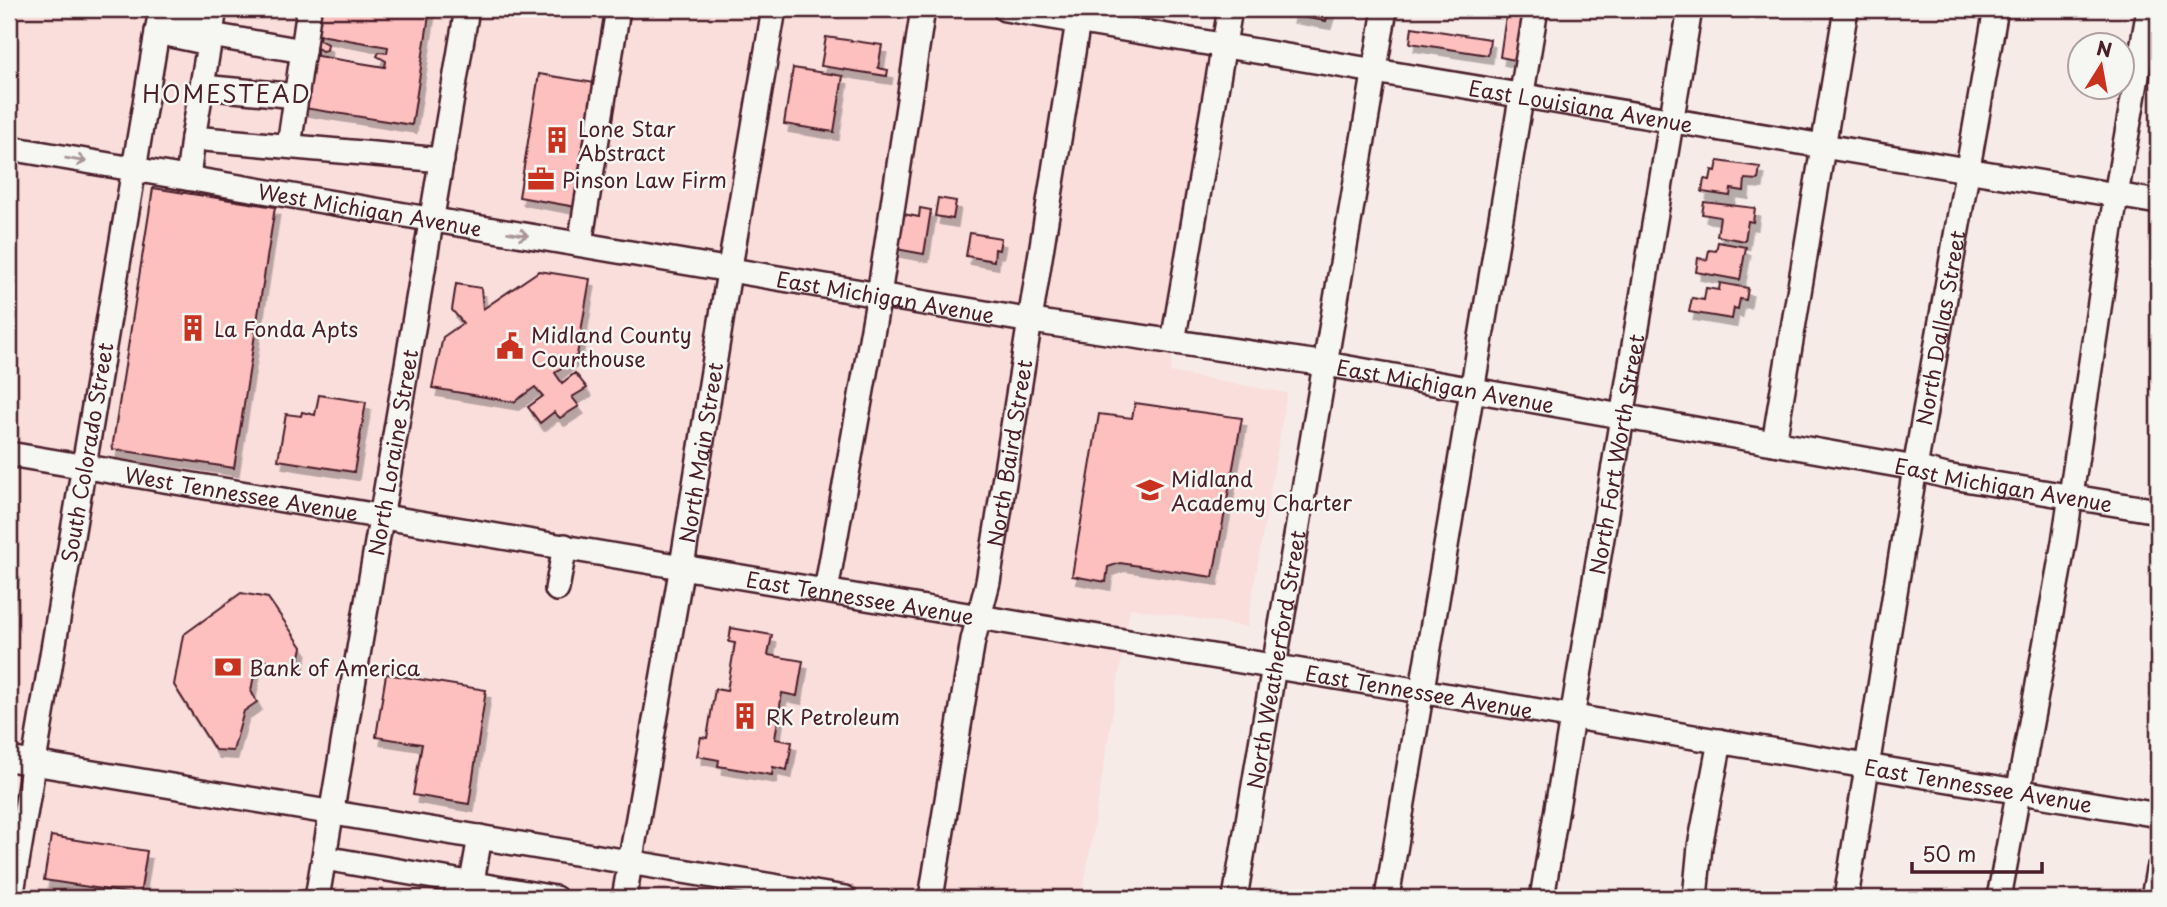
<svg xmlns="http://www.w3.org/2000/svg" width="2167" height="907" font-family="'Playpen Sans',sans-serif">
  <defs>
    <filter id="shadow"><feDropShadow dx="4.5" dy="8" stdDeviation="0" flood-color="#0004"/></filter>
  </defs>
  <rect width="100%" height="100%" fill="#f7ebe8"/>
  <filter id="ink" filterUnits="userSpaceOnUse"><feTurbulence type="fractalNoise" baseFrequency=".0143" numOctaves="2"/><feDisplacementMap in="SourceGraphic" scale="14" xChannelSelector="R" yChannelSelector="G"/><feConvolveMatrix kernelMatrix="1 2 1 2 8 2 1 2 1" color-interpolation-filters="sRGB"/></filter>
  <g filter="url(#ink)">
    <path fill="#f9dedc" d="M9 9H1012L1225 45 1170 372 1287 393 1247 627 1130 608 1082 898H9Z"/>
    <path fill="#fdc0bf" stroke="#4a1f2b" stroke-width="2" fill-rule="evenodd" filter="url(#shadow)" d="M320 9H430L412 125 304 108ZM320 35 388 47 387 53 379 52 377 56 386 61 385 67 317 56V48L322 51 327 50 328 44 319 40Z
      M1291 9H1330L1326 21 1290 15Z
      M1507 9H1523L1515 60 1500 57Z
      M1412 27 1490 39 1488 55 1410 43Z
      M826 37 882 45 878 68 888 70 887 76 821 66Z
      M793 68 843 76 834 132 784 124Z
      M539 74 595 83 576 207 519 197Z
      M1718 161 1760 167 1758 180 1745 179 1744 191 1731 189 1730 196 1702 192 1704 179 1710 180 1712 170 1716 171Z
      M153 188 275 207 234 468 112 449Z
      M938 198 956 201 953 219 935 216Z
      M1704 202 1755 208 1753 222 1748 221 1745 241 1717 236 1720 217 1702 214Z
      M920 208 931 210 924 254 896 249 903 214 919 217Z
      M970 233 1001 238 999 250 995 249 994 261 966 256Z
      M1718 242 1746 247 1740 280 1696 272 1698 258 1707 260 1709 250 1716 251Z
      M539 271 590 279 577 355 555 373 562 383 575 373 587 388 572 397 579 406 560 418 554 412 540 423 528 407 543 396 535 387 514 402 432 388 443 337 463 323 452 310 456 284 481 288 483 309Z
      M1720 283 1748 288 1746 300 1740 299 1738 309 1734 308 1732 319 1689 312 1692 298 1704 300 1706 288 1719 290Z
      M319 395 366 402 354 472 278 460 286 414 301 416 302 412 315 415Z
      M1135 403 1242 418 1213 577 1120 563 1108 567 1106 582 1072 576 1099 414 1132 418Z
      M9 568 15 569 10 604H9Z
      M241 593 268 598 302 647 298 666 257 659 251 691 257 702 244 711 233 751 215 750 174 685 183 635Z
      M731 628 772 635 768 655 803 661 797 696 782 693 775 739 792 742 787 770 773 767 772 775 718 766 719 760 697 756 701 737 707 738 715 689 727 691 735 643 729 642Z
      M386 674 486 690 469 804 413 795 422 744 376 737Z
      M9 688 13 689 9 713Z
      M51 836 147 851 140 895 44 880Z"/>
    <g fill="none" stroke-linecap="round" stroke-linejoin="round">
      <defs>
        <g id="minor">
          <path d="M215 9 193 138 442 160"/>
          <path id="s1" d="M1005 9 2158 202"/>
          <path d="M160 14 212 25"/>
          <path d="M157 32 209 43"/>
          <path d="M211 35 303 51"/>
          <path d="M202 87 297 96"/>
          <path d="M289 146 309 9"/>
          <path id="s2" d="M9 148 1032 321 1326 364 1915 468 1946 476 2158 511"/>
          <path d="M188 178 193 138"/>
          <path d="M580 244 618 9"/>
          <path d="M1173 342 1230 9"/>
          <path d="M1774 443 1846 9"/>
          <path id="s3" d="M9 454 2158 815"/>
          <path d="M557 589 565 546"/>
          <path d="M826 591 879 295 923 9"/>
          <path d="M9 759 845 898"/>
          <path d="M324 858 555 898"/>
          <path id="s4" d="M11 898 161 9"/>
          <path id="s5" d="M317 898 467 9"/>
          <path d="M469 898 480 837"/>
          <path id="s6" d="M624 898 682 566 725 296 774 9"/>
          <path id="s7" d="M931 898 973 640 988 582 1080 9"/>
          <path id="s8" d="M1235 898 1385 9"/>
          <path d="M1387 898 1536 9"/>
          <path id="s9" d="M1542 898 1690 9"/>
          <path d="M1695 898 1700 846 1720 741"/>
          <path id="s10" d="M1846 898 1915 468 1996 9"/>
          <path d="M1999 898 2064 542 2116 195 2149 9"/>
          <path d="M2153 898 2158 870"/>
        </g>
      </defs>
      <use href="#minor" stroke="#4a1f2b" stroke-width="28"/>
      <use href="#minor" stroke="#f6f6f2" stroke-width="23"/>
    </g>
    <defs><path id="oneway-shaft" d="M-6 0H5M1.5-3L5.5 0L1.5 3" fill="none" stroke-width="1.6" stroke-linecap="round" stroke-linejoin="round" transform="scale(1.75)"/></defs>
    <g stroke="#a99598">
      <use href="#oneway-shaft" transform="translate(76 160) rotate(10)"/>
      <use href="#oneway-shaft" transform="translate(518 234) rotate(9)"/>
    </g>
  </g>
  <defs>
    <symbol id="building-bare" viewBox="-9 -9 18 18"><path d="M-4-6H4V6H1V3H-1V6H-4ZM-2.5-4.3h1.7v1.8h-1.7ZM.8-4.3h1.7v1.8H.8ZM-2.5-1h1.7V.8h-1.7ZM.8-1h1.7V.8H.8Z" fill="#c8321e" stroke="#f6f6f2" stroke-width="2.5" paint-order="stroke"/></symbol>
    <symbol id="office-bare" viewBox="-9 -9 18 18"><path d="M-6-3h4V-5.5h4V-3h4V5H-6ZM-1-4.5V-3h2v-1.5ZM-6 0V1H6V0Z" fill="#c8321e" stroke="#f6f6f2" stroke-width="2.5" paint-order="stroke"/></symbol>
    <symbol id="civic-bare" viewBox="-9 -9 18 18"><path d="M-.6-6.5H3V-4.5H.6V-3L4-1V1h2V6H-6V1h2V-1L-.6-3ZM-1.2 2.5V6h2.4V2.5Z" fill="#c8321e" stroke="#f6f6f2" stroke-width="2.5" paint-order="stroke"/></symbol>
    <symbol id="school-bare" viewBox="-9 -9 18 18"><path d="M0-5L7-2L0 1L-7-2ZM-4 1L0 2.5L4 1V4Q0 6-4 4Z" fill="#c8321e" stroke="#f6f6f2" stroke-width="2.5" paint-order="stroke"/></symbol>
    <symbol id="bank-bare" viewBox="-9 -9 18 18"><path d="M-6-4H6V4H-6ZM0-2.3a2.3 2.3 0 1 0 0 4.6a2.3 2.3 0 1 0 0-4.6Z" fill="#c8321e" stroke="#f6f6f2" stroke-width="2.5" paint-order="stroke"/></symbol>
  </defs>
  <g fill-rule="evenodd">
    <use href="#building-bare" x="538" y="121" width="38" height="38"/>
    <use href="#office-bare" x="522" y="160" width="38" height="38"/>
    <use href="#building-bare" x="174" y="309" width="38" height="38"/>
    <use href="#civic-bare" x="491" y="327" width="38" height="38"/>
    <use href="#school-bare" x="1131" y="471" width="38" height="38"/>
    <use href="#bank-bare" x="209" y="648" width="38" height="38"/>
    <use href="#building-bare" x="726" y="697" width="38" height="38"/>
  </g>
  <g text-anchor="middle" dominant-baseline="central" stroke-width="5" stroke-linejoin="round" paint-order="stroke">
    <g font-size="21" fill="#4a1f2b" stroke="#f6f6f2">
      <text stroke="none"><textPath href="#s1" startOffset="584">East Louisiana Avenue</textPath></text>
      <text stroke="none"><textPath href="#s2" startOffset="366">West Michigan Avenue</textPath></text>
      <text stroke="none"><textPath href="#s2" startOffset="889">East Michigan Avenue</textPath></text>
      <text stroke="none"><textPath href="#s10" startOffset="578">North Dallas Street</textPath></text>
      <text stroke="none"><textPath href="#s2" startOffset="1456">East Michigan Avenue</textPath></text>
      <text stroke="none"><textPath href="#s4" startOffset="452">South Colorado Street</textPath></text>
      <text stroke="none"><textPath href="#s5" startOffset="452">North Loraine Street</textPath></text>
      <text stroke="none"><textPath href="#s9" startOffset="450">North Fort Worth Street</textPath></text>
      <text stroke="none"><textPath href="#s6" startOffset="452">North Main Street</textPath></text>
      <text stroke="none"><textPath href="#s7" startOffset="452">North Baird Street</textPath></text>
      <text stroke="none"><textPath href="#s2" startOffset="2023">East Michigan Avenue</textPath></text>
      <text stroke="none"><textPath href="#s3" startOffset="236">West Tennessee Avenue</textPath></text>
      <text stroke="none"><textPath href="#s3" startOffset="863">East Tennessee Avenue</textPath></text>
      <text stroke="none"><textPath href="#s8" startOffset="242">North Weatherford Street</textPath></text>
      <text stroke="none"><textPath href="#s3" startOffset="1430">East Tennessee Avenue</textPath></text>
      <text stroke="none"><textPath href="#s3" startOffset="1997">East Tennessee Avenue</textPath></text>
    </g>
    <g font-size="21" fill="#4a1f2b" stroke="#f6f6f2" text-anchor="start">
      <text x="578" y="128">Lone Star<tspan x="578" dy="24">Abstract</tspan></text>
      <text x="562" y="179">Pinson Law Firm</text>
      <text x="214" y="328">La Fonda Apts</text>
      <text x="531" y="334">Midland County<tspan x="531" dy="24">Courthouse</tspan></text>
      <text x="1171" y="478">Midland<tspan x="1171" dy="24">Academy Charter</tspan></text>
      <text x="249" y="667">Bank of America</text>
      <text x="766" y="716">RK Petroleum</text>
    </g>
    <g font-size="23" letter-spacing="2" fill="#4a1f2b" stroke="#f6f6f2">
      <text x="227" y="93">HOMESTEAD</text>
    </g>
  </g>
  <rect width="2167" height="907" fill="none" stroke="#f6f6f2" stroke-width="35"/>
  <rect x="18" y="18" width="2132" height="872" fill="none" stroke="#4a1f2b" stroke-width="2.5" filter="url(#ink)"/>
  <g transform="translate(2101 66) rotate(11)"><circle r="33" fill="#f6f6f2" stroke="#b1a0a2" stroke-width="2"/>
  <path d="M0-5L12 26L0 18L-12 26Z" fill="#c8321e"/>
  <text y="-10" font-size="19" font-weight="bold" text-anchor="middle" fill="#4a1f2b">N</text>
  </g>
  <path d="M1912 862v10h130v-10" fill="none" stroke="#4a1f2b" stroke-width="3.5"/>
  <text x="1922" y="862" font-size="21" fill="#4a1f2b" stroke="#f6f6f2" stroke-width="5" paint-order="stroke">50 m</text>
</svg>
